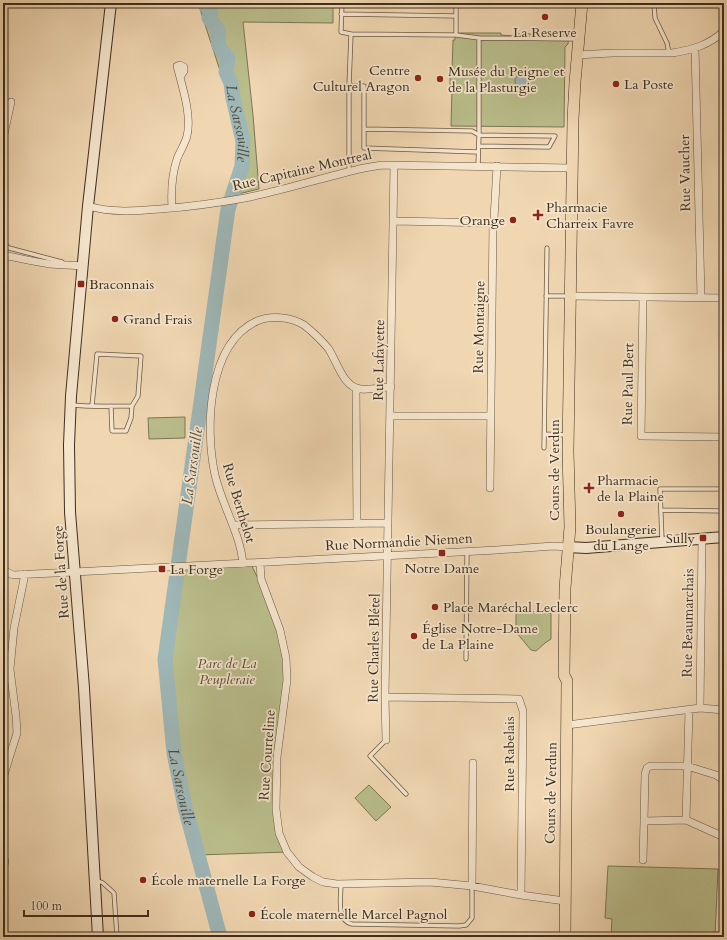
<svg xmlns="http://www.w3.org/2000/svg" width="727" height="940" font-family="Cardo,serif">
  <rect width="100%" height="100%" fill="#f0d7b2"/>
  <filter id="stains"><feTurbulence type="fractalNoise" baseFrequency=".005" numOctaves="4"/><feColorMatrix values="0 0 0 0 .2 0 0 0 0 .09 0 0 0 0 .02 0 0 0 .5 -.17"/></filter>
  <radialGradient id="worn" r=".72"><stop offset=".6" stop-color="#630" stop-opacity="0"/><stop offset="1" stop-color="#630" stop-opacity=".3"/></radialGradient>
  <path fill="#babe8c" stroke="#7c7654" d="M198 3H333V23L243 22 253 115 259 189 234 195 242 166 239 129Z
    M455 33H501V35L513 36 514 34H569L568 44 565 47 564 127 451 126 452 89H450V72H452L453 40H455Z
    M185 417V438L149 439 148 418Z
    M251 564 268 600 286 658 277 757 276 809 287 852 198 855 185 807 174 753 165 659 171 618 185 567Z
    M516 610 551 613V639L545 643 536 651 531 650 516 632Z
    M369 785 391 807 376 821 355 798Z
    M608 866 718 869 715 937H611L612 919 605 918Z"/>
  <path fill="#9eb7b7" stroke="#788079" d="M515 81a7 7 0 1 1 14 0a7 7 0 1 1-14 0Z"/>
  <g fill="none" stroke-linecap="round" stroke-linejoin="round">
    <path stroke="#9eb7b7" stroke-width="15" id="s1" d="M204 3 211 13 209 18 218 30C218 47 217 45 228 58L226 72 231 83 233 98 243 141 242 166 228 209 165 659 174 753 185 807 220 937"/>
    <defs>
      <path id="service" d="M342 3 341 32 351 34 349 86V172
        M654 3 655 18 667 43 669 53
        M710 3 716 5 724 6
        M341 14 456 16
        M351 34 456 35V3
        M456 35 479 38
        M349 86H364V148L478 152
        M364 129 472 131 479 135 478 166
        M479 146 549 147 555 136 479 135V38L577 39
        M3 243 9 248 62 262
        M546 296H568
        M72 405C92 407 112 406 132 406L138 396 141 356 97 354 92 406
        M111 406 112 431H126L131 418 132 406
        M544 434 567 435
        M544 448 547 248
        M661 510 724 511
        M662 540 660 489H724
        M466 659 467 552
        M386 740 370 756 406 794
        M96 880 103 883 114 893 117 937
        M341 884C341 897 336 921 352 924L459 926 466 925 472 918V887"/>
      <path id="minor" d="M695 48 701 297
        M577 55 612 53H672C692 50 709 45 724 31
        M3 139 11 102
        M88 206C112 213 136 211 160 209 189 207 217 203 245 198 285 190 324 177 364 168L382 165 572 168
        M172 208C171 192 172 174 177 159 180 151 185 144 187 136 192 115 182 86 177 66L180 65 184 67V71L180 77
        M394 221 493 223
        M3 255C19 258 34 262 50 264 61 265 72 265 82 266
        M571 296 724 298
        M643 297 641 436 724 437
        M356 388 357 524
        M391 416H491
        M490 488 493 223 494 219 497 166
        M233 525 388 523
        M260 563 261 579 280 630 286 658 287 680 277 757 276 809 279 833 287 852 299 867 313 877 323 882 337 884 430 882 472 886 521 895 565 901
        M243 564C240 532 222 506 215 475 205 429 207 344 257 321 271 315 291 317 304 325 313 332 321 340 328 348 337 361 343 388 361 389 371 390 381 387 391 387
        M3 569 7 572 13 575 74 572 497 550 553 546 568 547
        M385 697 519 699 523 711 521 895
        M700 708 702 538
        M689 710 686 820 644 821 645 774 647 768 650 766H687L716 775 724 780
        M567 725 700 708 724 710
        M386 740 385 697 394 165
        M3 778 17 733 16 716 10 669 14 628 25 574
        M686 820 724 837
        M3 854 5 862 3 869
        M643 860 644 821
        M472 886 473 763"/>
      <path id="secondary" d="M568 547 586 548 724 537
        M98 937 84 688 70 512 69 445 71 396 88 206 111 3"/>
      <path id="primary" d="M565 937 567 681 564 675 565 588 570 527 568 451 573 119 575 82 582 3"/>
    </defs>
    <use href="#service" stroke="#6a5842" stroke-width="5"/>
    <use href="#minor" stroke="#6a5842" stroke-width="8"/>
    <use href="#secondary" stroke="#3e2e1d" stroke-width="12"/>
    <use href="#primary" stroke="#3e2e1d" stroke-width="12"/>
    <use href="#service" stroke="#f5e5cd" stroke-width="3.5"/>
    <use href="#minor" stroke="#f5e5cd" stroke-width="7"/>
    <use href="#secondary" stroke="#f5e5cd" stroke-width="10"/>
    <use href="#primary" stroke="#f0d7b2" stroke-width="11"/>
  </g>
  <g fill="#8f2418" stroke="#f5e5cd" stroke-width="1.5">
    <circle cx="545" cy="17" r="4"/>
    <circle cx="418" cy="78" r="4"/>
    <circle cx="440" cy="79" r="4"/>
    <circle cx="616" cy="84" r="4"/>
    <path d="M536 209h4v4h4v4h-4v4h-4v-4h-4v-4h4z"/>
    <circle cx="513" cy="220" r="4"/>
    <rect x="77" y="280" width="8" height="8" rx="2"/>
    <circle cx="115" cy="319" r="4"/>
    <path d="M587 482h4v4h4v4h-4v4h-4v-4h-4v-4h4z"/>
    <circle cx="621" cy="514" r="4"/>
    <rect x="699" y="534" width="8" height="8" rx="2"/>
    <rect x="438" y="549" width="8" height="8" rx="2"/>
    <rect x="158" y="565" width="8" height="8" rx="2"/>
    <circle cx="435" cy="607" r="4"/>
    <circle cx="414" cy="636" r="4"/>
    <circle cx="143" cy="880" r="4"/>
    <circle cx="252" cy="914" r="4"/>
  </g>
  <g text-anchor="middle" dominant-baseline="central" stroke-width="3.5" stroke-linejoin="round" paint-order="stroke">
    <g font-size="14" fill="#3e2e1d" stroke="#f5e5cd" text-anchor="start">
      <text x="545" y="32" text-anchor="middle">La Reserve</text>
      <text x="410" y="70" text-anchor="end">Centre<tspan x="410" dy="16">Culturel Aragon</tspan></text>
      <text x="448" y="71">Musée du Peigne et<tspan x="448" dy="16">de la Plasturgie</tspan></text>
      <text x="624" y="84">La Poste</text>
      <text x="546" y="207">Pharmacie<tspan x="546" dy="16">Charreix Favre</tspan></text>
      <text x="505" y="220" text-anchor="end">Orange</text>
      <text x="89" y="284">Braconnais</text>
      <text x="123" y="319">Grand Frais</text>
      <text x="597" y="480">Pharmacie<tspan x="597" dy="16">de la Plaine</tspan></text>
      <text x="621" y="529" text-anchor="middle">Boulangerie<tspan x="621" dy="16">du Lange</tspan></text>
      <text x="695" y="538" text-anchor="end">Sully</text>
      <text x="442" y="568" text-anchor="middle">Notre Dame</text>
      <text x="170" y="569">La Forge</text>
      <text x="443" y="607">Place Maréchal Leclerc</text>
      <text x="422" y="628">Église Notre-Dame<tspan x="422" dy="16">de La Plaine</tspan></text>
      <text x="151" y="880">École maternelle La Forge</text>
      <text x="260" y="914">École maternelle Marcel Pagnol</text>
    </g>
    <g font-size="14" fill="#3e2e1d" stroke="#f5e5cd">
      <text transform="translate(302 170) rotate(-13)">Rue Capitaine Montreal</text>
      <text transform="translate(685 173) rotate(-91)">Rue Vaucher</text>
      <text transform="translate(479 327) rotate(-89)">Rue Montaigne</text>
      <text transform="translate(379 360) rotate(-89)">Rue Lafayette</text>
      <text transform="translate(628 384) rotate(-89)">Rue Paul Bert</text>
      <text transform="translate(554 470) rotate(-90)">Cours de Verdun</text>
      <text transform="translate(239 503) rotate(73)">Rue Berthelot</text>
      <text transform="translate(399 542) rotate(-3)">Rue Normandie Niemen</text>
      <text transform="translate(61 572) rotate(-94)">Rue de la Forge</text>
      <text transform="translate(688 623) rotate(-89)">Rue Beaumarchais</text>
      <text transform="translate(374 648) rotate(-89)">Rue Charles Blétel</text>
      <text transform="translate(509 754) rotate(-90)">Rue Rabelais</text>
      <text transform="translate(267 755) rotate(-86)">Rue Courteline</text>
      <text transform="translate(551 793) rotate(-89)">Cours de Verdun</text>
    </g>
    <g font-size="14" font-style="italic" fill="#574b33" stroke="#f5e5cd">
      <text x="227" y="663">Parc de La<tspan x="227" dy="16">Peupleraie</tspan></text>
    </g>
    <g font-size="15" font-style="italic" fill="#51493c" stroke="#f5e5cd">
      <text stroke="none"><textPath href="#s1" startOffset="131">La Sarsouille</textPath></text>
      <text transform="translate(192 466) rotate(-82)">La Sarsouille</text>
      <text stroke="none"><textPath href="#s1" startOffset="803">La Sarsouille</textPath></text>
    </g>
  </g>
  <rect width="727" height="940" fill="none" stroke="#f0d7b2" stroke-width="16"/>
  <rect x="4" y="4" width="719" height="932" fill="none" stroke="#3e2e1d" stroke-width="2"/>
  <rect x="8" y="8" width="711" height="924" fill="none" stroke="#3e2e1d"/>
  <path d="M24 910v6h124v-6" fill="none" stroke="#3e2e1d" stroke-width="2"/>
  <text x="30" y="910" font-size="12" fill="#3e2e1d" stroke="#f5e5cd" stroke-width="3" paint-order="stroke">100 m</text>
  <rect width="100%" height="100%" filter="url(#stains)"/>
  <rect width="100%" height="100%" fill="url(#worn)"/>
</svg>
